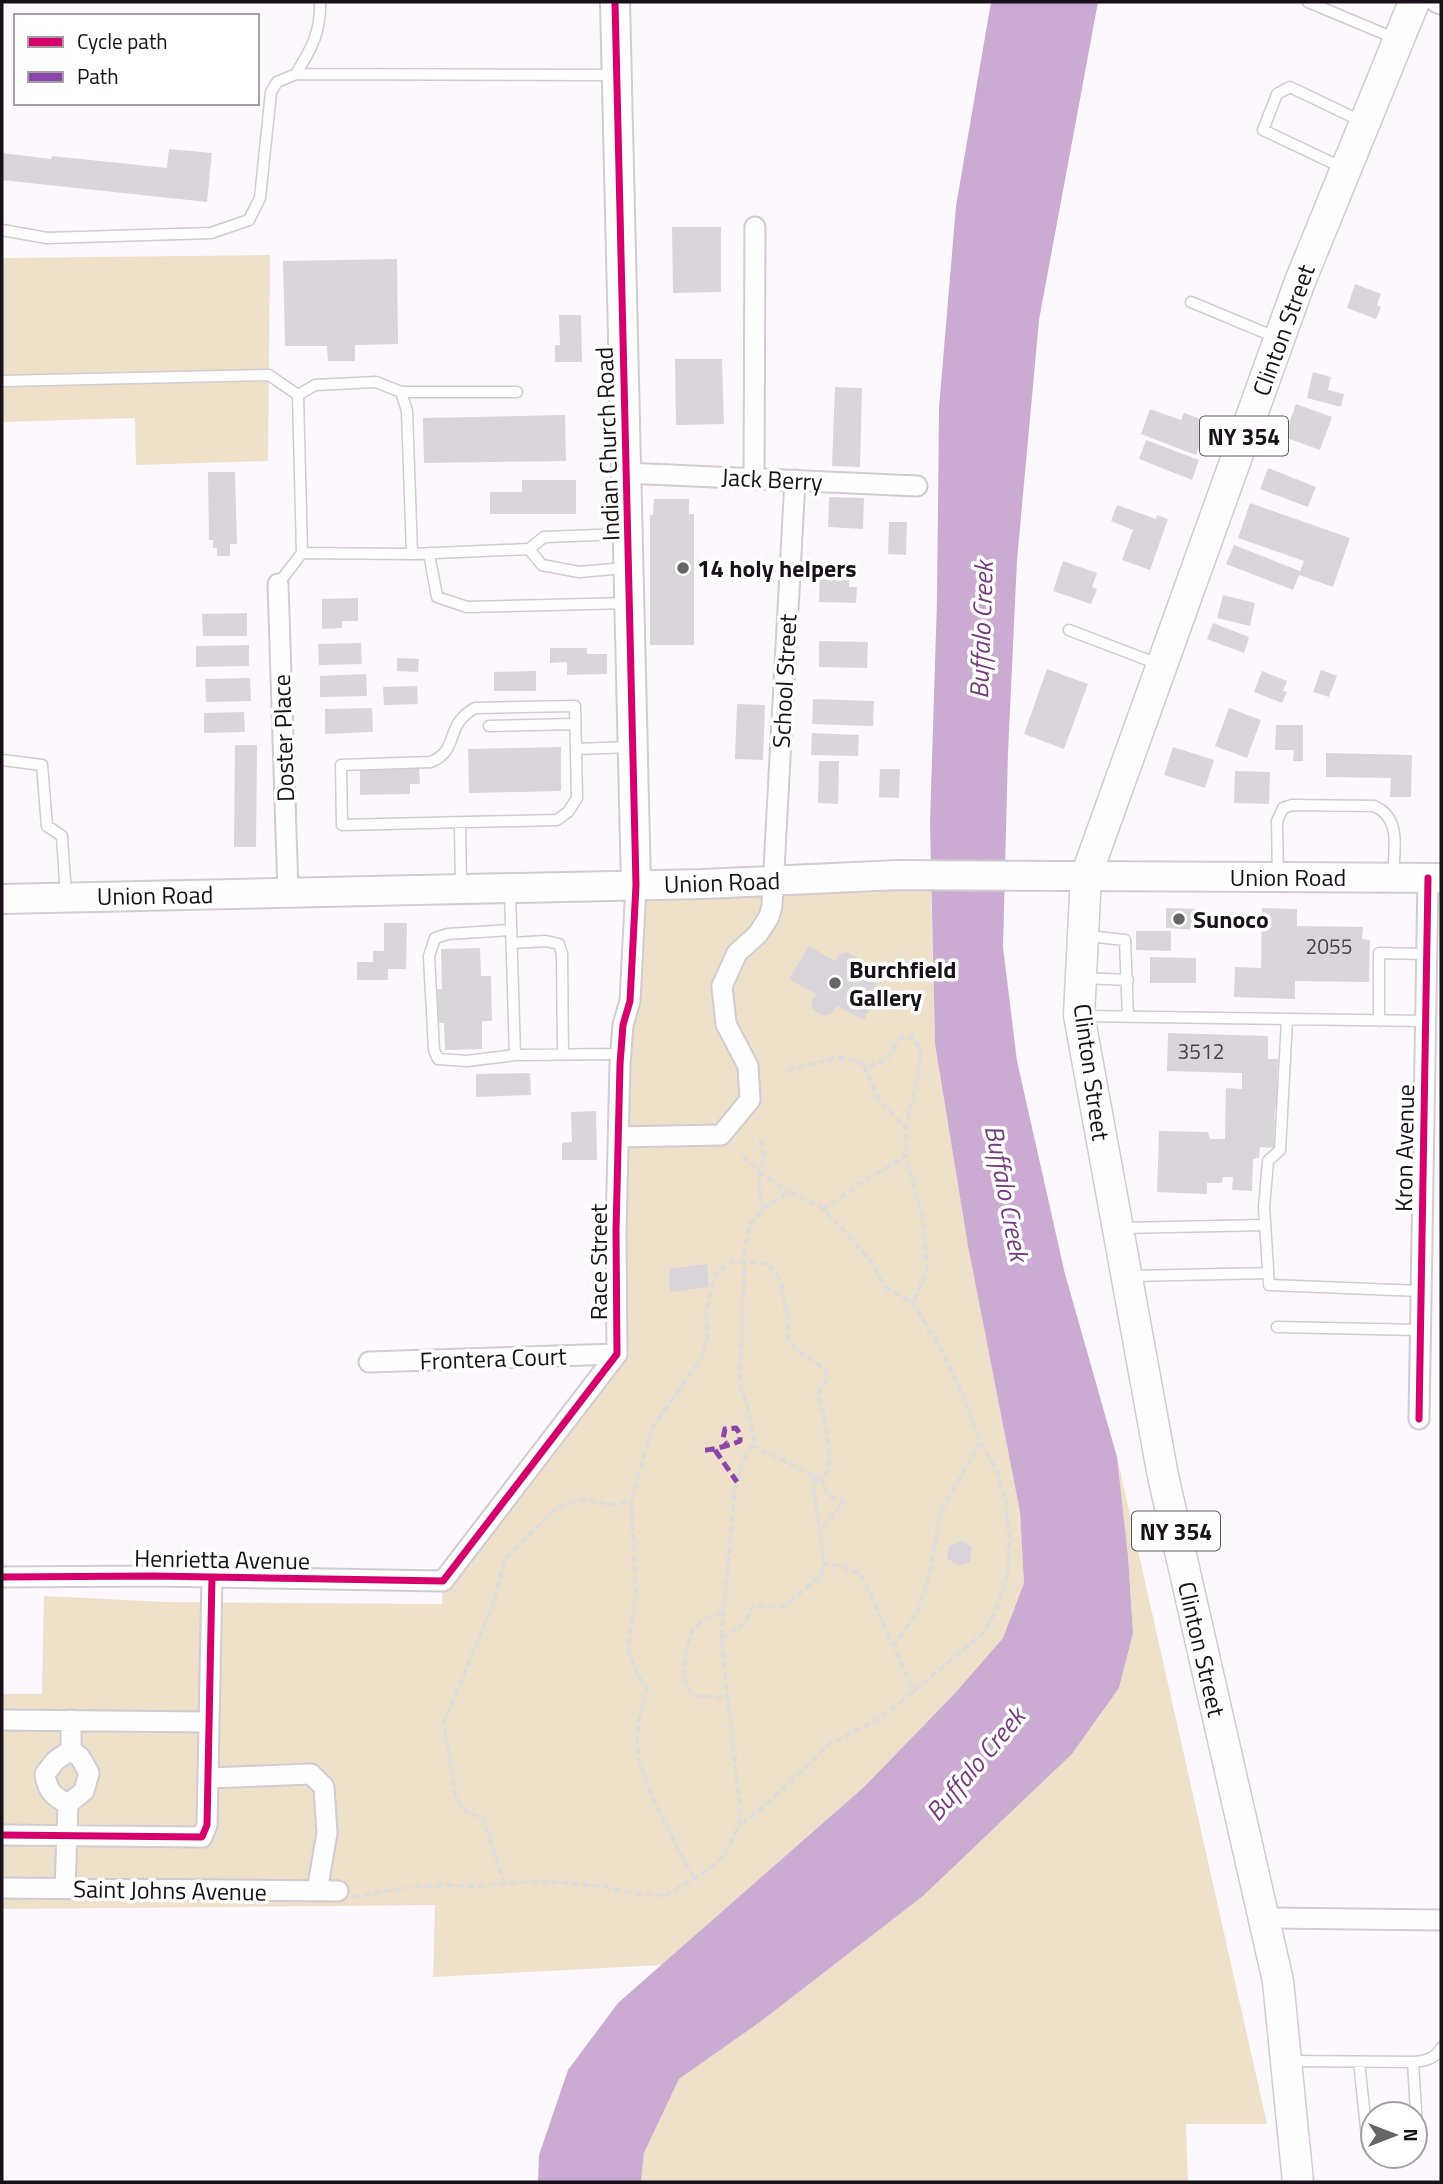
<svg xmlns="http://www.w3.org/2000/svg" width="1443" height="2184" font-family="'Titillium Web',sans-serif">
  <rect width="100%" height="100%" fill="#fcf8fd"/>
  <path fill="#eee0c9" d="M270 255 268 461 136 465 135 418 2 422V258Z
    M931 880 935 1044 968 1246 1020 1512 1024 1583 1003 1638 956 1692 864 1787 662 1965 433 1977 435 1905 2 1909V1694H42L44 1596 166 1602 442 1604 443 1581 617 1354 636 885Z
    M1117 1457 1267 2124H1186L1188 2182H641L644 2153 679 2079 760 2022 923 1896 1072 1754 1119 1688 1133 1633 1128 1555Z"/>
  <path fill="#ccabd2" d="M991 2H1098L1039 320 1017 560 1008 752 1003 947 1017 1061 1065 1274 1117 1457 1128 1555 1133 1633 1119 1688 1072 1754 923 1896 760 2022 679 2079 644 2153 641 2182H538L539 2155 568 2070 618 2003 864 1787 956 1692 1003 1638 1024 1583 1020 1512 968 1246 935 1044 930 823 937 600 939 408 956 206Z"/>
  <path fill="#dad5db" d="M169 149 212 153 207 202 2 180V153L51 159 52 156 167 168Z
    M672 227H721V292L673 293Z
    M397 259 398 344 355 345V361H328L327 346H285L283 261Z
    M1355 284 1381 294 1377 305 1381 307 1376 319 1347 308Z
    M559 315H581L582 362H555V345H560Z
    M675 359H722L724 424 676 425Z
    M1313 372 1331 377 1328 390 1344 394 1341 407 1307 398Z
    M835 387 862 388 860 467 832 466Z
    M1296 404 1332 417 1320 450 1284 437Z
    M1150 409 1181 420 1184 413 1215 424 1208 442 1202 440 1196 455 1141 434Z
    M565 415 566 461 424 463 423 418Z
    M1146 440 1199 460 1192 480 1139 459Z
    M1268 468 1316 487 1308 507 1260 489Z
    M208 472H235L237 544H230V556H217V548H213V540H209Z
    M522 480H576V514H490V492H522Z
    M829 497 864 498 863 529 828 527Z
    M654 499H689V514H694V645H650V515H653Z
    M1250 503 1350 538 1333 587 1299 575 1293 590 1226 564 1234 545 1300 571 1304 561 1238 538Z
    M1117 505 1156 519 1157 515 1168 519 1150 570 1122 560 1133 530 1111 521Z
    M889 522H907L906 555 888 554Z
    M1063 561 1097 573 1092 587 1097 589 1091 604 1053 591Z
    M825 563 849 564V587H857L856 603 819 602 820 572H824Z
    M1223 595 1255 603 1250 626 1217 618Z
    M358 598V621H342V628L322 629V599Z
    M247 613V636H203L202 614Z
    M1213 623 1249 637 1244 653 1207 639Z
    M819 641 868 642 867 668 819 667Z
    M361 643 362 664 319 665 318 644Z
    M249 645V666L196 667V646Z
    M550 648H587V654H607V674L567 675V662L550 663Z
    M397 658 419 659 418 672 397 671Z
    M1047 669 1088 684 1064 749 1024 734Z
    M1321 670 1337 676 1329 697 1313 692Z
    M536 671V691H494V672Z
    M1262 671 1287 681 1283 691 1287 692 1282 703 1254 692Z
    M366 674 367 696 320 697V676Z
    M250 678 251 701 206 702 205 679Z
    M417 686 418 704 384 705 383 687Z
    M813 699 874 701 873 726 812 724Z
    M737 704 765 705 763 760 735 759Z
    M372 708 373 732 325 734V709Z
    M1229 708 1261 720 1247 758 1215 746Z
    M244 712 245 732 204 733V713Z
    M1276 725H1303V761H1293L1294 750H1275Z
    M812 733 859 735 858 756 811 755Z
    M235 745H257L256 847H234Z
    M561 747V791L469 793 468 749Z
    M1173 747 1214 760 1205 788 1164 775Z
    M1326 753 1412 755 1411 797H1390L1391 778 1326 777Z
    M819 761H839L838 804 818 803Z
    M419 767 420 784H410V794L360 795V768Z
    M880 769H900L899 798 879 797Z
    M1235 771 1270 772 1269 804 1234 803Z
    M1166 908 1202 909 1201 930 1166 928Z
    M1262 908 1297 909V926L1363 927 1362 939 1370 940 1369 982 1295 981V999L1234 997 1235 967 1261 968Z
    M384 923H407L406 969H388V980H357V962H373V951H384Z
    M1136 931H1171V951L1136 950Z
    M809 946 835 961 840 954 847 952 857 958 859 965 855 972 881 987 864 1020 837 1006 832 1013 824 1016 813 1010 811 1002 816 994 789 979Z
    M480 948 481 976H491L492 1021H482V1049L445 1050 444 1023H430L429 990 442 989 441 949Z
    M1150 957 1196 958V983H1150Z
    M1168 1033 1268 1036V1059H1278L1277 1081 1280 1107 1275 1108 1274 1148 1260 1147 1259 1158 1253 1159 1252 1191 1232 1190 1233 1177H1223L1222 1183H1207V1194L1157 1192 1159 1131 1208 1132 1210 1139H1225L1226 1088 1242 1089V1073L1167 1071Z
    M530 1073 531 1095 476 1097V1074Z
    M596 1111 597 1160H562V1143L572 1142 571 1112Z
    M707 1264 709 1287 670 1292 669 1269Z
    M962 1540 972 1548 970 1562 958 1566 947 1558 949 1546Z"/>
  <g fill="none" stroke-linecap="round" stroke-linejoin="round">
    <defs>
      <path id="lane" d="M1308 2 1394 38
        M296 74C311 49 321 33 320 2
        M1341 167 1263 130 1277 94 1290 87 1361 121
        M2 230 47 238 211 233 249 220 260 198 271 92 277 82 296 74 616 75
        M1191 302 1275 337
        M2 381 269 375 298 395
        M401 392 407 411 412 554
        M517 392H401L376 382 315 385 298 395 302 553 412 554 529 549 544 537 624 534
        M529 549 542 565 579 572 625 568
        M429 553 437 597 467 607 628 603
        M278 584 302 553
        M1069 630 1158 664
        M575 706 577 798 568 812 557 820 342 825 341 765 431 762C461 749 443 726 475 708Z
        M489 726 575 724
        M576 749 631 747
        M2 760 42 765 47 826 62 836 66 897
        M460 822 461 888
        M1278 876 1277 821 1283 808 1292 805 1374 806C1402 818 1394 850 1393 876
        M510 892 515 1055 621 1054
        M511 930 448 934 435 938 429 956 434 1050 438 1059 467 1061 515 1055
        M1087 936 1125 940 1128 1017
        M512 943 546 941 559 944 562 954 563 1055
        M1083 978 1128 980
        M1083 1016 1425 1021
        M1287 1020 1280 1150 1268 1161 1264 1207 1269 1285 1421 1291
        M1379 1021V953L1427 954
        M1122 1228 1265 1225
        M1131 1276 1268 1273
        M1277 1327 1420 1330
        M1290 2061 1413 2062C1425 2061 1435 2059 1441 2048
        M1359 2062 1368 2146 1373 2153
        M1413 2062 1418 2145 1415 2153"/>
      <path id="street" d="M1436 2 1441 4
        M626 473 917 486
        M754 479 755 227
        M278 584 288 893
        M618 1137 721 1135 750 1100 748 1066 726 1024 722 986 737 953 758 934 769 917 772 906 795 480
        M369 1362 617 1354
        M1419 1419 1428 878
        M2 1577 154 1576 443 1581 617 1354 616 1231 620 1064 623 1025 630 1001 636 885
        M2 1720 209 1722
        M208 1778 311 1774 324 1787 327 1833 317 1891
        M68 1804C54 1797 47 1791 45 1774L55 1761 71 1750
        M2 1835 202 1837 207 1825 212 1577
        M2 1888 338 1891
        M65 1889 68 1804 84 1791 89 1773 80 1757 71 1750V1720
        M1263 1918 1441 1920"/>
      <path id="secondary" d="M615 2 636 885
        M2 899 702 884 898 875 1441 878"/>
      <path id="primary" d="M1298 2182 1278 1981 1163 1476 1079 1015 1086 876 1299 284 1414 2"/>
    </defs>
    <use href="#lane" stroke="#d1cbd2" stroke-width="13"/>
    <use href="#street" stroke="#d1cbd2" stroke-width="23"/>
    <use href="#secondary" stroke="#d1cbd2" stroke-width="32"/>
    <use href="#primary" stroke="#d1cbd2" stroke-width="33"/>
    <path stroke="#dddcde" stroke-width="3.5" stroke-dasharray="7 3.5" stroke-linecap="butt" d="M864 1065 878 1099 905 1127
      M787 1070 839 1057 871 1066 887 1059 900 1038 912 1037 921 1050 918 1078 906 1126V1156
      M761 1140 764 1158 760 1172 789 1192
      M743 1156 760 1172 759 1185 763 1208
      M823 1210 859 1184 906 1156 923 1221 927 1269 914 1302
      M752 1445 822 1480
      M815 1477 814 1493 819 1528
      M721 1614 706 1618 693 1630 687 1646 683 1678 693 1696 729 1697
      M721 1638 745 1623 752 1607 784 1606 821 1576 824 1563 843 1567 861 1574 914 1692
      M893 1647 917 1613 930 1573 941 1511 980 1443
      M694 1878C677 1847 635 1773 637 1739 638 1721 643 1703 647 1685L638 1677 628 1648 636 1593 631 1501 652 1428 701 1359 707 1338 706 1311 716 1273 733 1261 768 1264 781 1281 788 1320V1339L797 1350 826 1370V1380L817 1396C827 1419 829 1444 829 1470L822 1477 828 1496 844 1502 820 1530 824 1563
      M505 1884 483 1819 462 1809 455 1794 444 1723 492 1607 505 1559 556 1508 584 1499 610 1505 631 1501
      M353 1896 359 1897 396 1889 441 1885 474 1886 539 1881 600 1886 639 1894 664 1896 710 1869 724 1856 739 1825 740 1806 721 1638 735 1489 743 1462 754 1441 748 1408 740 1385 745 1246 750 1224 766 1206 789 1192 821 1207 848 1235 871 1261 885 1287 913 1303 942 1351 963 1395 980 1442 996 1469 1006 1503 1009 1537 1008 1575 995 1613 982 1634 901 1702 873 1722 829 1744 765 1806 739 1825"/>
    <use href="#lane" stroke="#fffeff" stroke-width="10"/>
    <use href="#street" stroke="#fffeff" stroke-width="19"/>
    <use href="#secondary" stroke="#fffeff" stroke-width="28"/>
    <use href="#primary" stroke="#fffeff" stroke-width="30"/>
    <path stroke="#8e44ad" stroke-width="5" stroke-dasharray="10 5" stroke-linecap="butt" d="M705 1450C712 1450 734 1444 740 1441V1434L736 1428 725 1429 723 1439 726 1443
      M715 1450 737 1482"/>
    <defs>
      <path id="cycleway" d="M1419 1419 1428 878
        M2 1577 154 1576 443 1581 617 1354 616 1231 620 1064 623 1025 630 1001 636 885 615 2
        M2 1835 202 1837 207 1825 212 1577"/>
    </defs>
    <use href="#cycleway" stroke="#fff" stroke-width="11"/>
    <use href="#cycleway" stroke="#d6006c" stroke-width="7"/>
  </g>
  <g fill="#686269" stroke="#fff" stroke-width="2.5">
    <circle cx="683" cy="568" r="7"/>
    <circle cx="1179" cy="919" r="7"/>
    <circle cx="835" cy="983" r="7"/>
  </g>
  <g text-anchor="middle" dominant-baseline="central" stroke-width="7" stroke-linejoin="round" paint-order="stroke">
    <g font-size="21" fill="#48424a">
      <text x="1329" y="946">2055</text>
      <text x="1201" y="1051">3512</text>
    </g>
    <g fill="#fff" stroke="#5d585e" stroke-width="2">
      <rect x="1200" y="416.5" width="88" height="39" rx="5"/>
      <rect x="1132" y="1511.5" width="88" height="39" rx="5"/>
    </g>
    <g font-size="23" font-weight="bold" fill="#181119">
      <text x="1244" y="436">NY 354</text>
      <text x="1176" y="1531">NY 354</text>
    </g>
    <g font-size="24" fill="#181119" stroke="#fff">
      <text transform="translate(1283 330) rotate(-70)">Clinton Street</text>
      <text transform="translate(607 444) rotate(-92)">Indian Church Road</text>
      <text transform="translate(772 479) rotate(3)">Jack Berry</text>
      <text transform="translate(784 681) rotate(-87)">School Street</text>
      <text transform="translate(283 738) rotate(-92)">Doster Place</text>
      <text x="1288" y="877">Union Road</text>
      <text transform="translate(722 882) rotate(-2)">Union Road</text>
      <text transform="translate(155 895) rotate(-1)">Union Road</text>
      <text transform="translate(1092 1072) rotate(82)">Clinton Street</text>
      <text transform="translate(1404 1148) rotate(-89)">Kron Avenue</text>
      <text transform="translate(598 1262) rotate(-90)">Race Street</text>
      <text transform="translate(493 1358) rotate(-2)">Frontera Court</text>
      <text transform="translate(222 1559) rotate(1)">Henrietta Avenue</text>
      <text transform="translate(1202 1649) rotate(77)">Clinton Street</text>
      <text transform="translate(170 1890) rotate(1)">Saint Johns Avenue</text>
    </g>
    <g font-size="24" font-weight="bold" fill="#181119" stroke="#fff" text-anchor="start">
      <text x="697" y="568">14 holy helpers</text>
      <text x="1193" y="919">Sunoco</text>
      <text x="849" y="969">Burchfield<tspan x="849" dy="28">Gallery</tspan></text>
    </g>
    <g font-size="26" font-style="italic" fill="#743c7f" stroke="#fff">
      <text transform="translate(981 630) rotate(-88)">Buffalo Creek</text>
      <text transform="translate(1007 1193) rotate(79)">Buffalo Creek</text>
      <text transform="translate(975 1764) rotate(-50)">Buffalo Creek</text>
    </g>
  </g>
  <rect width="1443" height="2184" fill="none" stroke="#181119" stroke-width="7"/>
  <rect x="14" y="14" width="245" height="91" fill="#ffffff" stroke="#a3a0a3" stroke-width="2"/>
  <rect x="28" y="37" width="35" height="10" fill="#d6006c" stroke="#a3a0a3" stroke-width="2"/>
  <text x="77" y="49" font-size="21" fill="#181119">Cycle path</text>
  <rect x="28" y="72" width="35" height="10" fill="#8e44ad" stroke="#a3a0a3" stroke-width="2"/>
  <text x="77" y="84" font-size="21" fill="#181119">Path</text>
  <g transform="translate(1394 2135) rotate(90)"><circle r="33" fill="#ffffff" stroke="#a3a0a3" stroke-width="2"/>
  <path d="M0-5L12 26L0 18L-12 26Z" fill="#686269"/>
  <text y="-10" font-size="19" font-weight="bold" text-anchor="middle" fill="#181119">N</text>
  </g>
</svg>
